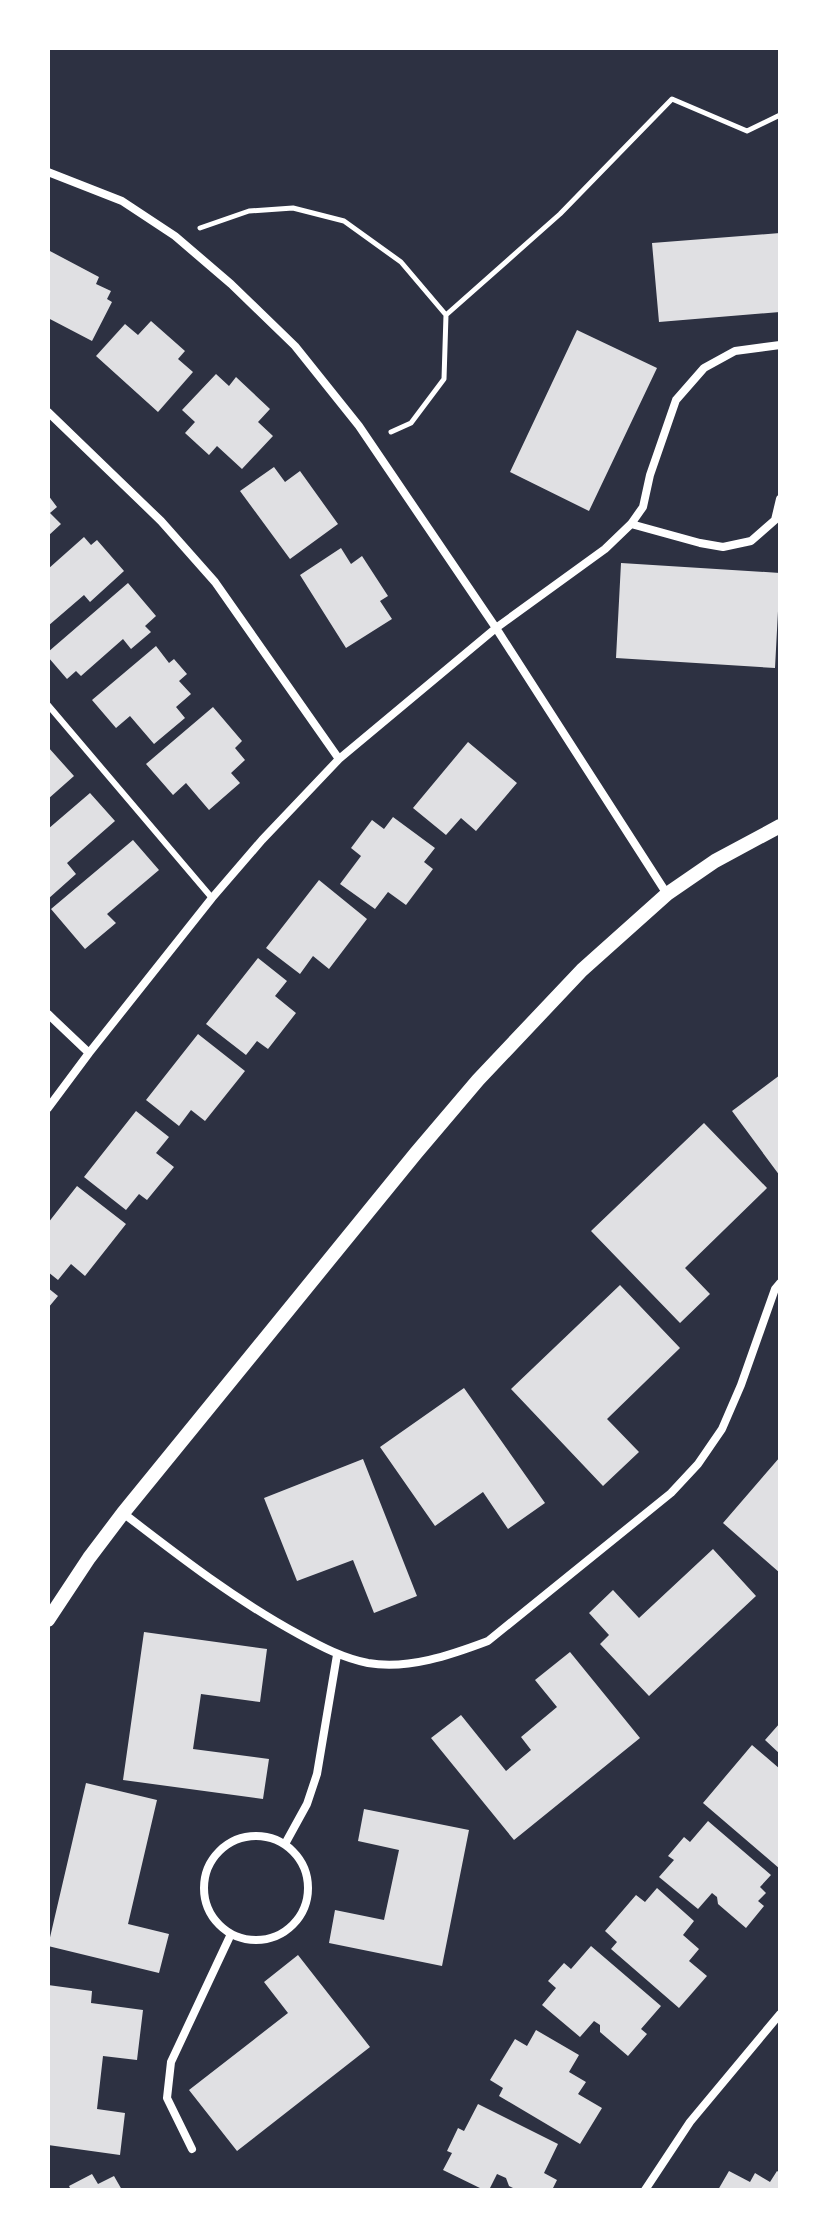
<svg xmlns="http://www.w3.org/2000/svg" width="828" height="2238" font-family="Quicksand,sans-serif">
  <rect width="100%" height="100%" fill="#2d3142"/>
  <path fill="#e0e0e3" d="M780 233V312L659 322 652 243Z
    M48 250 99 277 96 284 111 291 107 299 112 302 92 341 48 318Z
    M151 321 185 351 178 359 193 372 158 412 96 356 125 324 138 335Z
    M577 330 657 368 589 511 510 472Z
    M216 374 229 386 236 377 270 409 258 422 273 436 242 469 217 446 209 455 185 433 195 422 182 410Z
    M274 467 285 482 300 471 338 524 290 559 240 491Z
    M48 495 57 507 50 513 61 524 48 536Z
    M84 537 91 545 97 540 124 571 90 602 84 595 48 626V569Z
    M341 548 351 564 362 556 388 596 380 601 392 619 346 648 300 575Z
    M621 563 780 573 775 668 616 658Z
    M128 583 156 616 145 626 151 632 131 649 123 639 81 676 76 671 67 679 48 657V652Z
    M156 646 169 663 174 659 187 674 179 681 191 694 176 707 185 718 154 744 130 716 116 728 92 700Z
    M213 707 242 741 235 748 245 760 231 773 240 783 209 810 186 783 173 795 146 764Z
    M468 742 517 783 476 831 461 818 446 835 413 808Z
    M48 747 74 776 48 799Z
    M90 793 115 821 67 863 76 874 48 899V829Z
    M393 817 435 848 424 862 433 869 406 905 388 892 375 909 340 884 361 856 351 848 372 820 384 829Z
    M133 840 159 870 107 914 116 923 85 949 51 909Z
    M319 880 367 919 329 969 313 956 300 974 266 948Z
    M258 958 287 981 275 996 296 1013 268 1049 257 1041 246 1055 206 1024Z
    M198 1034 245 1071 205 1121 191 1110 179 1126 146 1100Z
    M780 1075V1176L732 1111Z
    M136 1111 169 1137 156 1153 174 1167 147 1200 139 1194 126 1210 84 1177Z
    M704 1123 767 1188 685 1268 710 1294 680 1323 591 1231Z
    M77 1186 126 1224 85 1276 71 1264 58 1280 48 1272V1223Z
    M620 1285 680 1348 607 1419 639 1452 603 1486 511 1389Z
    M48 1288 58 1296 48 1308Z
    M464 1388 545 1503 508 1529 483 1492 435 1526 380 1447Z
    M780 1457V1573L723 1523Z
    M363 1459 417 1596 374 1613 353 1560 297 1581 264 1498Z
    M713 1549 756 1596 649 1696 600 1644 609 1635 589 1613 613 1590 639 1618Z
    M144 1632 267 1649 260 1702 201 1694 193 1749 269 1759 263 1799 123 1780Z
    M570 1652 640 1738 514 1840 431 1738 461 1715 506 1771 531 1750 521 1737 557 1707 535 1680Z
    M780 1723V1754L765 1740Z
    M752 1745 780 1769V1869L703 1803Z
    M86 1783 157 1800 128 1924 169 1934 159 1973 48 1946Z
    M364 1809 469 1830 442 1966 329 1943 335 1910 384 1920 399 1850 358 1841Z
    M708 1821 771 1875 760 1887 766 1893 758 1901 764 1906 746 1928 718 1904 717 1897 712 1893 698 1909 659 1877 674 1860 668 1856 684 1837 690 1842Z
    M657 1888 694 1921 683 1935 699 1949 689 1961 707 1976 679 2008 611 1949 617 1942 605 1931 636 1895 645 1902Z
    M591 1946 661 2006 641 2029 647 2034 628 2056 600 2032V2025L594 2021 580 2037 542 2005 556 1988 548 1981 564 1963 571 1969Z
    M298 1955 370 2047 237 2151 189 2090 288 2013 264 1982Z
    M48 1985 92 1991 91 2003 143 2010 137 2060 103 2056 97 2109 125 2113 120 2155 48 2145Z
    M536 2030 579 2055 569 2072 586 2082 578 2094 602 2108 580 2144 499 2096 503 2088 490 2080 515 2039 527 2046Z
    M478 2104 558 2144 544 2173 557 2180 552 2190H517L509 2186 506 2178 497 2174 489 2190H484L443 2170 452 2153 447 2151 458 2128 464 2131Z
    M729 2171 750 2182 755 2173 770 2182 777 2171 780 2173V2190H718Z
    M92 2174 98 2184 114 2176 122 2190H71L69 2186Z"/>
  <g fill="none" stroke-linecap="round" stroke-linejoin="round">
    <path stroke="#fff" stroke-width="5" d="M200 228 249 211 293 208 344 221 401 262 446 315 444 379 411 423 391 432
      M446 315 560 214 672 99 747 131 780 115"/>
    <path stroke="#fff" stroke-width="6" d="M48 705 212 898"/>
    <path stroke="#fff" stroke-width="8" d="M48 172 122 201 175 236 231 284 295 346 359 426 496 628 667 894
      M48 412 161 521 215 582 339 759
      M631 524 700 543 723 547 751 541 775 520 780 499
      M48 1014 89 1053
      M48 1108 89 1053 212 898 262 840 339 759 496 628 605 549 631 524 643 507 650 475 676 400 704 368 735 351 780 345
      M123 1513C180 1557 237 1601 300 1635 322 1647 343 1658 368 1663 408 1670 451 1655 488 1641L671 1493 698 1464 722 1429 741 1385 775 1289 780 1283
      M204 1888a52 52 0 1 1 104 0a52 52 0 1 1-104 0Z
      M285 1844 307 1804 317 1774 337 1655
      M192 2149 167 2098 171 2062 231 1934
      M645 2190 690 2122 780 2014"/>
    <path stroke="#fff" stroke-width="14" d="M48 1620 89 1558 123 1513 416 1153 478 1080 582 970 667 894 715 861 780 826"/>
  </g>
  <rect width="828" height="2238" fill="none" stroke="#ffffff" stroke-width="100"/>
</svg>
